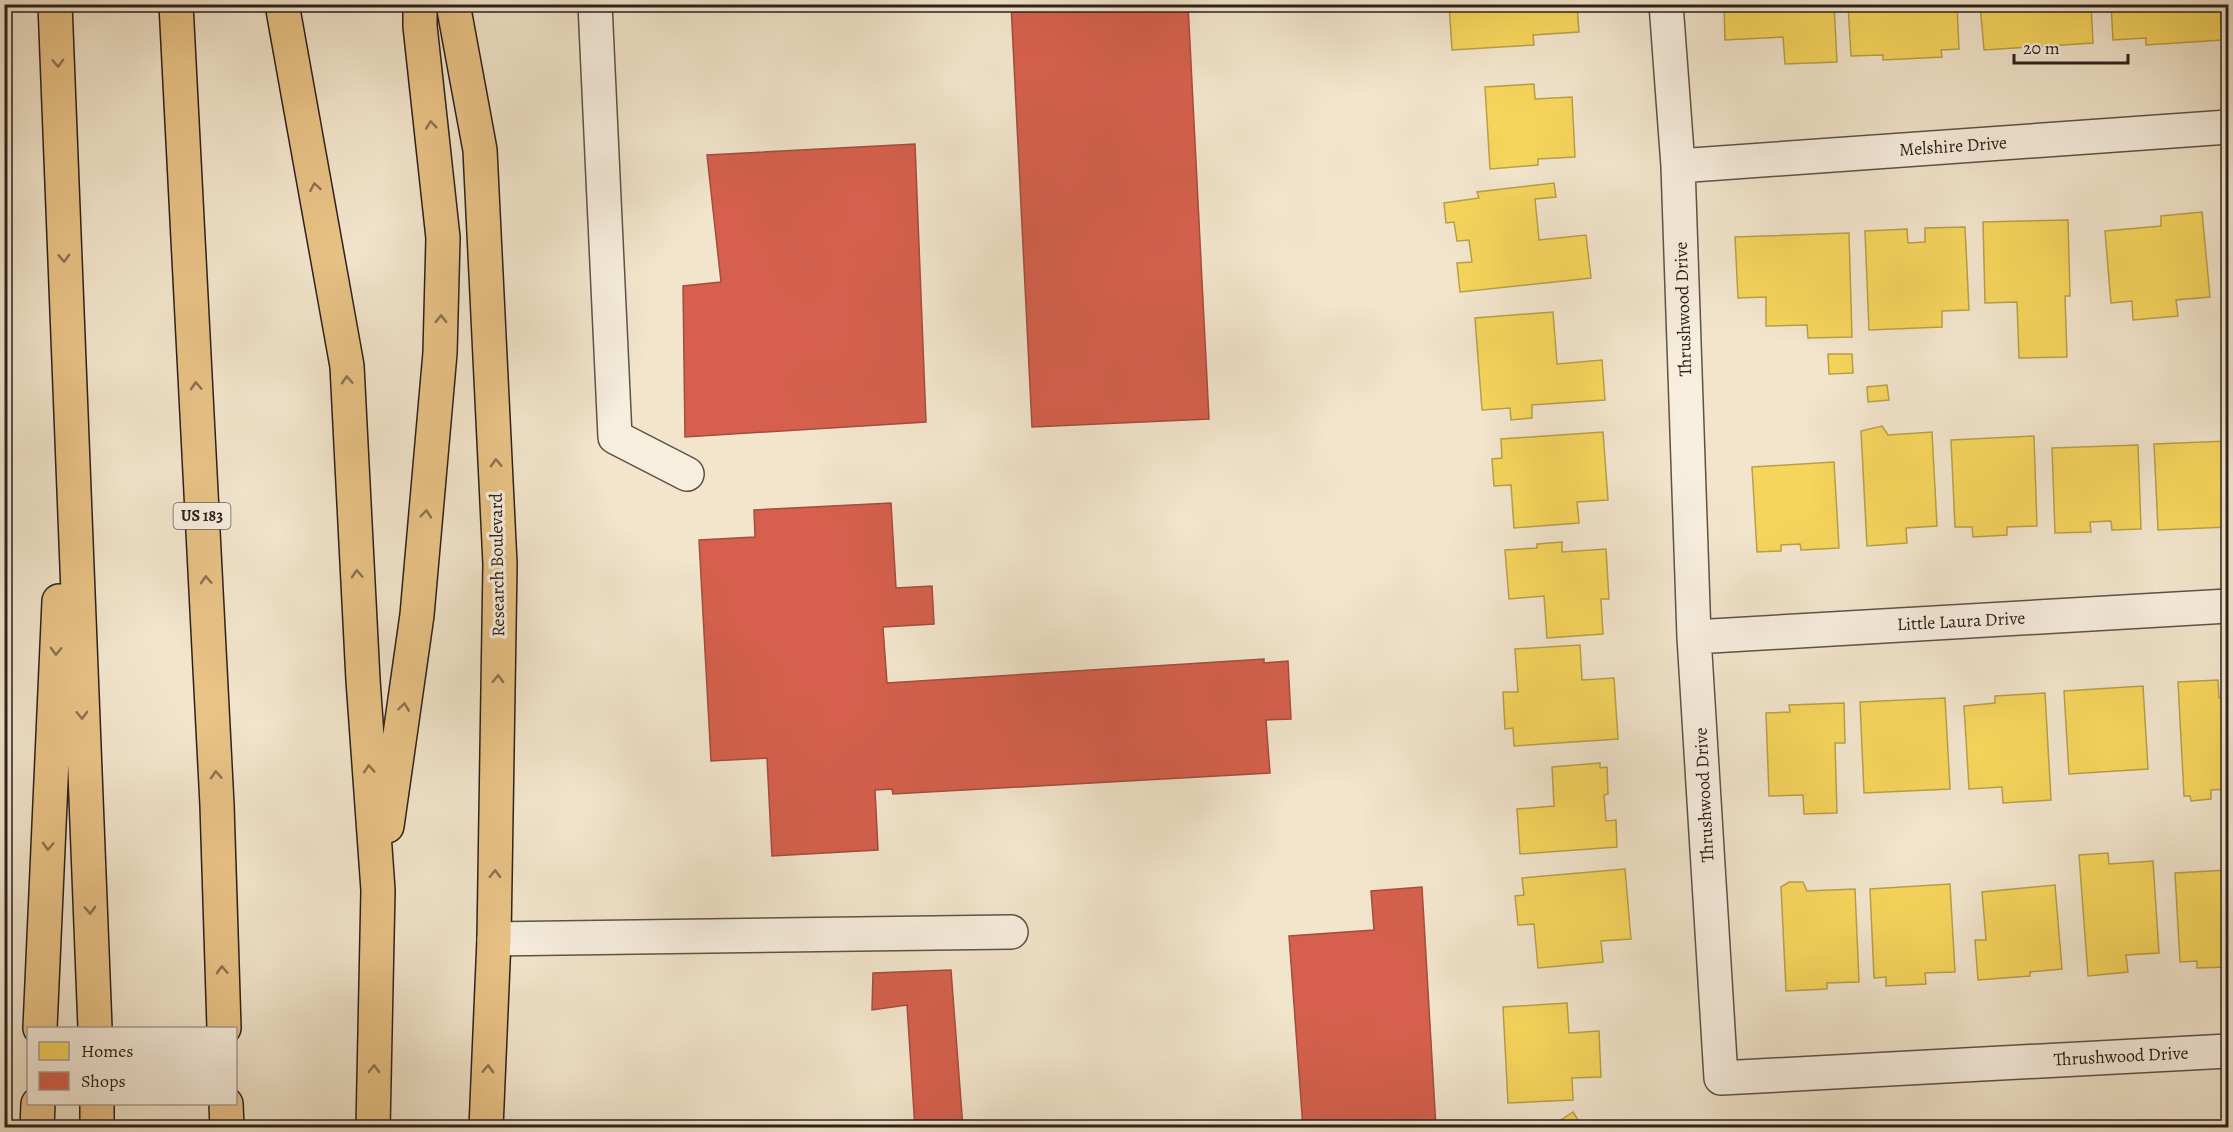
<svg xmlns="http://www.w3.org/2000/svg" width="2233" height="1132" font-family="Alegreya,serif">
  <rect width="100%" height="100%" fill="#f2e5cc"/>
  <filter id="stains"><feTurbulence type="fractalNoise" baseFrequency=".00333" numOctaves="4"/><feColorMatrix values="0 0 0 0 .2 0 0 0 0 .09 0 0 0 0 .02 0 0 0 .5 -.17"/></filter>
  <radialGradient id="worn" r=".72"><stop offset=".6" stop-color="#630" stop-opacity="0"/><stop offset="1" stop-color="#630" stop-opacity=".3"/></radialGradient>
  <path fill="#f6d55c" stroke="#ba9f49" stroke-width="1.5" d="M1449 4H1577L1579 32 1533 35 1534 45 1452 50Z
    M1724 4H1834L1837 62 1785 64 1783 37 1725 40Z
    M1848 4H1957L1959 49 1941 50 1942 57 1883 60V55L1851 56Z
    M1980 4H2091L2093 43 1984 50Z
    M2111 4H2220L2222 40 2146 45V38L2113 40Z
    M2224 62H2228V79H2223Z
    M1534 84 1535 99 1572 97 1575 157 1538 159V165L1490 169 1485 87Z
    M1554 183 1556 197 1535 199 1539 240 1586 235 1591 278 1460 292 1457 263 1472 262 1469 240 1457 241 1454 222 1446 223 1444 203 1479 198 1477 192Z
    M2202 212 2210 297 2176 300 2178 316 2133 320 2132 301 2111 303 2105 231 2161 226V216Z
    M2068 220 2070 296H2065L2067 357 2019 358 2017 302 1985 303 1983 222Z
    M1965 227 1969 310 1942 311V327L1869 330 1865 231 1907 229 1908 243 1925 242V228Z
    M1849 233 1852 337 1808 338 1807 325 1766 326V297L1738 298 1735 237Z
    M1553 312 1557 364 1602 360 1605 400 1532 405V418L1511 420 1510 408 1482 410 1475 318Z
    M1828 354H1852L1853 373 1829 374Z
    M1887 385 1889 400 1868 402 1867 387Z
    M1882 426 1888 435 1932 432 1937 526 1906 528 1907 543 1867 546 1861 431Z
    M1603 432 1608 500 1577 502 1579 523 1514 528 1511 485 1494 486 1492 459 1502 458 1501 439Z
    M2034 436 2037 526 2007 527V535L1973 537 1972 527H1955L1951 440Z
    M2228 441V527L2158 530 2154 444Z
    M2138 445 2141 529 2112 530 2111 521 2090 522 2091 532 2055 533 2052 448Z
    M1834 462 1839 548 1801 550 1800 544 1781 545V551L1757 552 1752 467Z
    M1562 542V552L1606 549 1609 599H1601L1603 634 1547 638 1544 596 1509 599 1505 550 1537 548V544Z
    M1580 645 1582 680 1614 678 1618 739 1514 746 1513 728 1505 729 1503 692H1518L1515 649Z
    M2218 680 2219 698 2228 697V789L2211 790V799L2191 801 2190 796H2184L2178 682Z
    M2143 686 2148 769 2069 774 2064 691Z
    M2045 693 2051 800 2003 803 2002 787 1969 789 1964 706 1995 703V696Z
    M1945 698 1950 789 1864 793 1860 702Z
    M1844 703 1845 743H1835L1837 813 1804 814 1803 795 1769 796 1766 713 1790 712 1789 705Z
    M1600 763V768L1607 767 1608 794 1604 795 1606 821 1616 820 1617 847 1520 854 1517 809 1554 806 1552 767Z
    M2108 853 2109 864 2153 861 2159 953 2126 955 2128 972 2088 976 2079 855Z
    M1625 869 1631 939 1601 941 1603 962 1538 968 1534 924 1518 925 1515 896 1524 895 1522 878Z
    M2228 870V967L2197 968V961L2180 962 2175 873Z
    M1789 882H1803L1807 891 1855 889 1859 982 1827 983V989L1786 991 1781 887Z
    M1950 884 1955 972 1925 973 1926 984 1886 986V977L1874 978 1870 889Z
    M2055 885 2062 969 2030 972V976L1978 980 1975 940H1986L1982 892Z
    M1567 1003 1569 1033 1599 1031 1601 1077 1572 1078 1573 1100 1508 1103 1503 1007Z
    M1573 1112 1583 1128H1549Z
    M2228 1123V1128H2174V1127Z"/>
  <path fill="#d6604d" stroke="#a34d3e" stroke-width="1.5" d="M1011 4H1188L1209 419 1032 427Z
    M915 144 926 422 685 437 683 286 721 282 707 155Z
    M891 503 896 588 932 586 934 624 883 627 887 683 1264 659V663L1288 661 1291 719 1266 720 1270 773 893 794 892 789 875 790 878 850 772 856 767 758 711 761 699 540 755 537 754 510Z
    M1422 887 1436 1128H1303L1289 936 1374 930 1371 891Z
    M951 970 963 1128H915L907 1005 872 1010 873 973Z"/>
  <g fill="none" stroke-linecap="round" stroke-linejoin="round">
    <defs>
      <path id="minor" d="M595 4 615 437 687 474
        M1666 4 1678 166 1694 637 1721 1078 2228 1051
        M1678 166 2228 127
        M1694 637 2228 606
        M494 939 1011 932"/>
      <path id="major" d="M453 4 480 150 500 564 494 939 486 1128"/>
      <path id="highway" d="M55 4 95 1028
        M176 4 217 805 224 1028
        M282 4 347 366 363 680 378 890 373 1128
        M387 826 417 615 440 353 443 238 420 26V4
        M40 1028 59 601
        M97 1104V1128
        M226 1104 227 1128
        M37 1128 38 1104"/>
    </defs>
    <use href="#minor" stroke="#5e5248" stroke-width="36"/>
    <use href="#major" stroke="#2d211c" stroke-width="36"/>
    <use href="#highway" stroke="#2d211c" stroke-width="36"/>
    <use href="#minor" stroke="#f7eede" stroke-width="33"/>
    <use href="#major" stroke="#e9c286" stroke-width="33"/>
    <use href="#highway" stroke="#e9c286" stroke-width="33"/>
  </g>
  <defs><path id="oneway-chevron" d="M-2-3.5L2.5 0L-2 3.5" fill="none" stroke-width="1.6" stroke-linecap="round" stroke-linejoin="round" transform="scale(1.5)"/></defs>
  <g stroke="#8b7251">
    <use href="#oneway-chevron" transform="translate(58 63) rotate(88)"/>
    <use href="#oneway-chevron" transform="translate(431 125) rotate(-96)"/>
    <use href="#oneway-chevron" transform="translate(315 187) rotate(-100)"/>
    <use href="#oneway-chevron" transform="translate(64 258) rotate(88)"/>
    <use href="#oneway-chevron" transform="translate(441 319) rotate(-89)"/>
    <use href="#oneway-chevron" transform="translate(347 380) rotate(-93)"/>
    <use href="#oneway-chevron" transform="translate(196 386) rotate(-93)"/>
    <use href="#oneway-chevron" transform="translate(496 463) rotate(-92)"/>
    <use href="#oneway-chevron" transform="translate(426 514) rotate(-85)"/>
    <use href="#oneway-chevron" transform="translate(357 574) rotate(-93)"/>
    <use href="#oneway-chevron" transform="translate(206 580) rotate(-93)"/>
    <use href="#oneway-chevron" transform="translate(56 651) rotate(92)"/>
    <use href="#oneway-chevron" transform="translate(498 679) rotate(-89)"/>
    <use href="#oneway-chevron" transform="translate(404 707) rotate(-82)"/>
    <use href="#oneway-chevron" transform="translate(82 715) rotate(88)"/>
    <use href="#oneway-chevron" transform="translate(369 769) rotate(-94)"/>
    <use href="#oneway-chevron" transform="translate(216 775) rotate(-93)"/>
    <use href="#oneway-chevron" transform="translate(48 846) rotate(92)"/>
    <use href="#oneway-chevron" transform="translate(495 874) rotate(-89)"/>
    <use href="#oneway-chevron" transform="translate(90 910) rotate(88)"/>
    <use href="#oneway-chevron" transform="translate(222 970) rotate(-92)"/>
    <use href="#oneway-chevron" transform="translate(374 1069) rotate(-89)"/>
    <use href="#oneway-chevron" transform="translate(488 1069) rotate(-88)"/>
  </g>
  <g text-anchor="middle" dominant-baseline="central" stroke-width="6" stroke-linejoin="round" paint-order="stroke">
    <rect fill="#f7eede" stroke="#6a5e56" stroke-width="1.5" x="173.5" y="503" width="57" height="26" rx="4.5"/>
    <g font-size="16" font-weight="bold" fill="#2d211c">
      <text x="202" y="516">US 183</text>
    </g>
    <g font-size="18" fill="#2d211c" stroke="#f7eede">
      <text transform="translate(1953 146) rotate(-4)">Melshire Drive</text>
      <text transform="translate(1683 309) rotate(-92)">Thrushwood Drive</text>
      <text transform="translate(497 565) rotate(-91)">Research Boulevard</text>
      <text transform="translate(1961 621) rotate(-3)">Little Laura Drive</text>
      <text transform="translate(1704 795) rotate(-93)">Thrushwood Drive</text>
      <text transform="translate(2121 1056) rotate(-3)">Thrushwood Drive</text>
    </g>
  </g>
  <rect width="2233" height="1132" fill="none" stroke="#f2e5cc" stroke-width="24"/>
  <rect x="6" y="6" width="2221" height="1120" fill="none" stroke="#2d211c" stroke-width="3"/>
  <rect x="12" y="12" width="2209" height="1108" fill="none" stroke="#2d211c" stroke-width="1.5"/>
  <rect x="27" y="1027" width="210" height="78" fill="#f7eede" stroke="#a69c90" stroke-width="1.5"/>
  <rect x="39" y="1042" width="30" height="18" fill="#f6d55c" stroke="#a69c90" stroke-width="1.5"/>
  <text x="81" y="1057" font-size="18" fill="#2d211c">Homes</text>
  <rect x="39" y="1072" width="30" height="18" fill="#d6604d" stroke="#a69c90" stroke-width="1.5"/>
  <text x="81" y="1087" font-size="18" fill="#2d211c">Shops</text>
  <path d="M2014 54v9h114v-9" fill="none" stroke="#2d211c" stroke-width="3"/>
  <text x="2023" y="54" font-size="18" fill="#2d211c" stroke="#f7eede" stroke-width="4.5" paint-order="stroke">20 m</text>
  <rect width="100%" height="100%" filter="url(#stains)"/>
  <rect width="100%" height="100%" fill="url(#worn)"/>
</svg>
